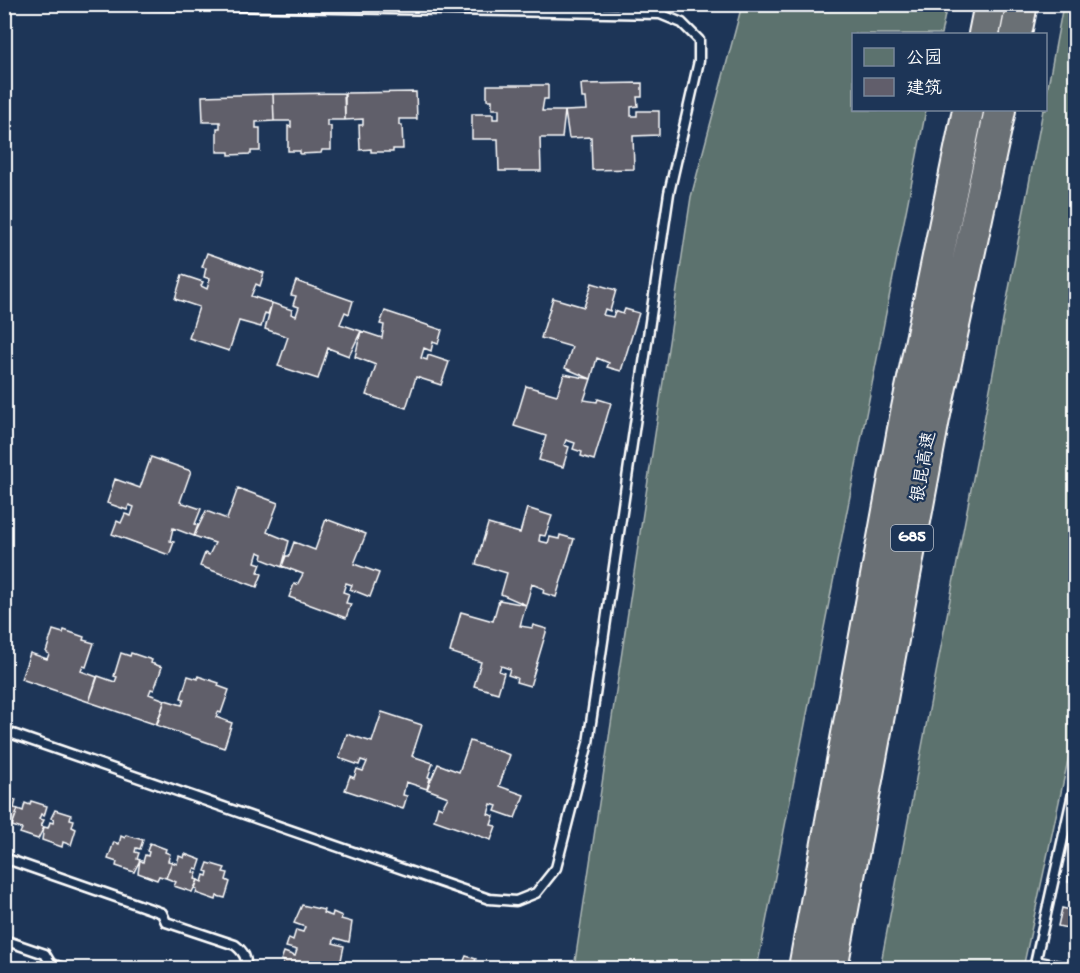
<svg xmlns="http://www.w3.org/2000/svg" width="1080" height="973" font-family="'Gochi Hand','LXGW WenKai TC',sans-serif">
  <rect width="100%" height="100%" fill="#1d3557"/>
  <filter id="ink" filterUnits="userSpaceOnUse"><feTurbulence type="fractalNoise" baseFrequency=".0167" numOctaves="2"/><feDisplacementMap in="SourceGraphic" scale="12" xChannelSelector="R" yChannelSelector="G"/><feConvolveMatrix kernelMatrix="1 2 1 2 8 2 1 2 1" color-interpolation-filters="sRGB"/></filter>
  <g filter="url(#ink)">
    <path fill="#5c726e" stroke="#aeb8b6" stroke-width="1.5" d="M742 5H947L941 34H854V110H926L757 968H574L691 197Z
      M1063 5H1076L1075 728 1023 968H880L1043 110H1046V97Z"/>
    <path fill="#615e6b" stroke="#fff" stroke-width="1.5" d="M642 83V97H637L638 106 631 107V116H637V111H659V135L633 136 634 169 592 170 591 137 569 138 565 111 587 110 586 98H582L581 84Z
      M487 85H548V99H544L542 111H565L562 138H540L541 171H499L498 139H472V114H493V119H499V109H492V100H487Z
      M416 92 417 119H399V125H402L403 149H393V152H371V149L360 150 359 125H363V119L345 120V93Z
      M344 93 345 120H327V126H331V150H322L321 153 300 154V151H288V126L291 127V121H274L273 94Z
      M273 94 274 121 256 122V128H260V151H251V154L229 155V152H217V128H220V122H203L202 96Z
      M207 253 264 273 260 286 256 284 251 296 272 303 268 314 265 313 261 327 239 321 229 351 189 338 199 307 175 299 182 275 203 282 201 286 207 289 210 279 204 277 206 268 202 267Z
      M296 281 353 301 349 314 345 312 340 324 361 331 349 356 328 348 318 379 278 366 288 337 265 329 272 303 292 310 291 314 296 316 299 307 293 305 296 296 291 295Z
      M592 283 616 290 610 311 605 309 603 315 613 317 615 311 623 314 625 309 639 313 621 371 607 367 609 363 597 358 591 379 565 368 572 347 541 338 553 298 584 307Z
      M385 311 442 330 438 344 433 342 431 351 424 348 421 358 427 360 428 355 449 362 441 385 416 377 406 408 366 395 376 365 355 357 361 331 382 338 384 325 380 324Z
      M564 374 591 379 584 400 597 402 598 399 611 403 594 460 581 456 582 452 573 449 575 443 566 440 564 445 569 447 563 467 539 460 546 436 514 426 526 386 557 395Z
      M151 457 191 471 180 502 201 509 195 524 198 525 194 536 173 528 170 541 174 542 169 555 112 534 117 521 121 523 125 514 131 516 134 507 129 505 127 510 107 503 115 479 140 488Z
      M238 488 278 503 267 532 289 541 282 567 262 559 263 554 258 552 255 562 261 564 258 572 262 574 257 587 200 566 205 553 209 555 215 543 194 536 206 511 227 519Z
      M527 508 552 516 545 536 540 535 539 541 548 543 550 537 559 539 560 535 574 539 556 597 543 593 544 589 532 584 526 605 501 594 507 573 476 564 488 524 520 533Z
      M326 519 366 534 354 564 379 573 370 597 350 589 352 585 346 583 343 592 349 594 346 603 351 604 346 618 289 597 294 584 297 585 303 574 282 566 286 556H289L294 542 315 550Z
      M499 600 526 605 520 626 532 628 533 625 547 629 530 686 516 682 517 678 508 675 510 669 501 666 499 671 504 673 498 693 474 686 481 662 450 652 461 612 493 621Z
      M53 630 63 633 64 630 84 637 83 640 94 643 86 667 83 666 81 671 97 677 89 702 21 679 30 653 47 659 49 654 46 652Z
      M121 653 130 656 131 653 152 660 151 663 162 667 154 690 151 689 149 694 165 700 157 725 89 702 98 676 115 682 117 677 114 676Z
      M188 676 198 679V676L219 683 218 686 229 690 221 713 218 712 216 717 232 723 224 748 156 725 165 700 182 705 184 699 181 698Z
      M382 712 422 725 412 756 433 763 428 777 430 778 427 789 406 782 403 795 407 796 403 809 345 790 350 776 354 778 357 769 363 771 367 762 361 760 359 765 339 758 347 734 372 742Z
      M470 741 510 755 499 786 524 795 515 818 495 811 497 806 491 804 488 814 494 816 491 825 496 826 491 840 434 820 438 806 442 808 448 797 427 789 438 764 459 772Z
      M4 793 12 796 11 799 16 800 14 808 18 809 12 825 4 824Z
      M31 801 47 806 44 816 41 814 39 819 44 820 41 826 44 827 38 839 20 833 22 829 12 826 18 809 23 811 25 803 30 805Z
      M55 810 71 815 70 819 74 820 72 827 76 829 71 845 63 842 62 847 42 840 44 827 48 828 50 822 53 823 54 819 51 818Z
      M126 835 143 840 140 849 136 848 135 852 139 853 137 859 140 860 134 872 116 866 117 862 108 859 114 842 119 844 121 836 125 838Z
      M150 843 166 849 165 852 170 854 168 861 172 862 166 878 159 876 157 880 138 873 140 860 143 862 145 855 148 856 149 852 147 851Z
      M185 854 201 860 198 869 195 868 193 872 197 873 195 879 198 880 192 892 174 886 176 882 166 878 172 862 177 864 179 856 184 858Z
      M1073 862 1076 863V891L1073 890 1075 884 1068 882Z
      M208 863 225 868 223 872 228 873 226 880 230 882 225 898 217 896 216 900 196 893 197 889 195 888 198 880 202 882 204 875 207 876 208 872 205 871Z
      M1072 902 1076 903V930L1058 926 1062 908 1070 910Z
      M302 905 324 910 323 913 332 916 333 912 342 916 341 919 352 922 349 942 335 938 333 943 344 946 340 965 329 961 327 967 332 968H281L284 961 281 960 284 952 295 956 297 950 286 947 289 938 293 940 296 930 303 932 305 927 294 923Z
      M466 956 476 959 473 967 477 968H461Z"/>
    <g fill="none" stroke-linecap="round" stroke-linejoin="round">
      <defs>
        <path id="lane" d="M4 731 489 899 516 901 536 893 556 868 588 743 669 193 699 61V40L682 23 660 14 118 4
          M4 858 162 913 166 922 235 945C244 952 247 958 246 968
          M4 940 45 954 51 964 64 968
          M1036 961 1069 968
          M1034 968 1076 780"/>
        <path id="highway" d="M984 34 990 4
          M1016 34 1022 4
          M804 968 906 413 968 110
          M832 968 934 419 1000 110"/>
      </defs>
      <use href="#lane" stroke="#fff" stroke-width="13"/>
      <use href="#highway" stroke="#fff" stroke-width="34"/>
      <use href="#lane" stroke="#1d3557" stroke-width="8"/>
      <use href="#highway" stroke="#6b6f75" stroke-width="30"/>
    </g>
  </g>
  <g text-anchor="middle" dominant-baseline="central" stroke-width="4.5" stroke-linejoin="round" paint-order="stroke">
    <rect fill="#1d3557" stroke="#bbc2cd" stroke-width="1.5" x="891" y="525" width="42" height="26" rx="4.5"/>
    <g font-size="16" font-weight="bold" fill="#fff">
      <text x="912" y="538">G85</text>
    </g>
    <g font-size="18" fill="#fff" stroke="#1d3557">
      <text transform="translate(925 467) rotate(-80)">银昆高速</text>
    </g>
  </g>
  <rect width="1080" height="973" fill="none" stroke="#1d3557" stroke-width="24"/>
  <rect x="12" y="12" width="1056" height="949" fill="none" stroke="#fff" stroke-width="2" filter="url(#ink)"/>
  <rect x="852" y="33" width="195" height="78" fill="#1d3557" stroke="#77869a" stroke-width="1.5"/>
  <rect x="864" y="48" width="30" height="18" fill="#5c726e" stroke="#77869a" stroke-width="1.5"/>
  <text x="906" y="63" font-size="18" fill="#ffffff">公园</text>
  <rect x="864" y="78" width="30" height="18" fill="#615e6b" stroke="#77869a" stroke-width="1.5"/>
  <text x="906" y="93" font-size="18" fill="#ffffff">建筑</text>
</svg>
